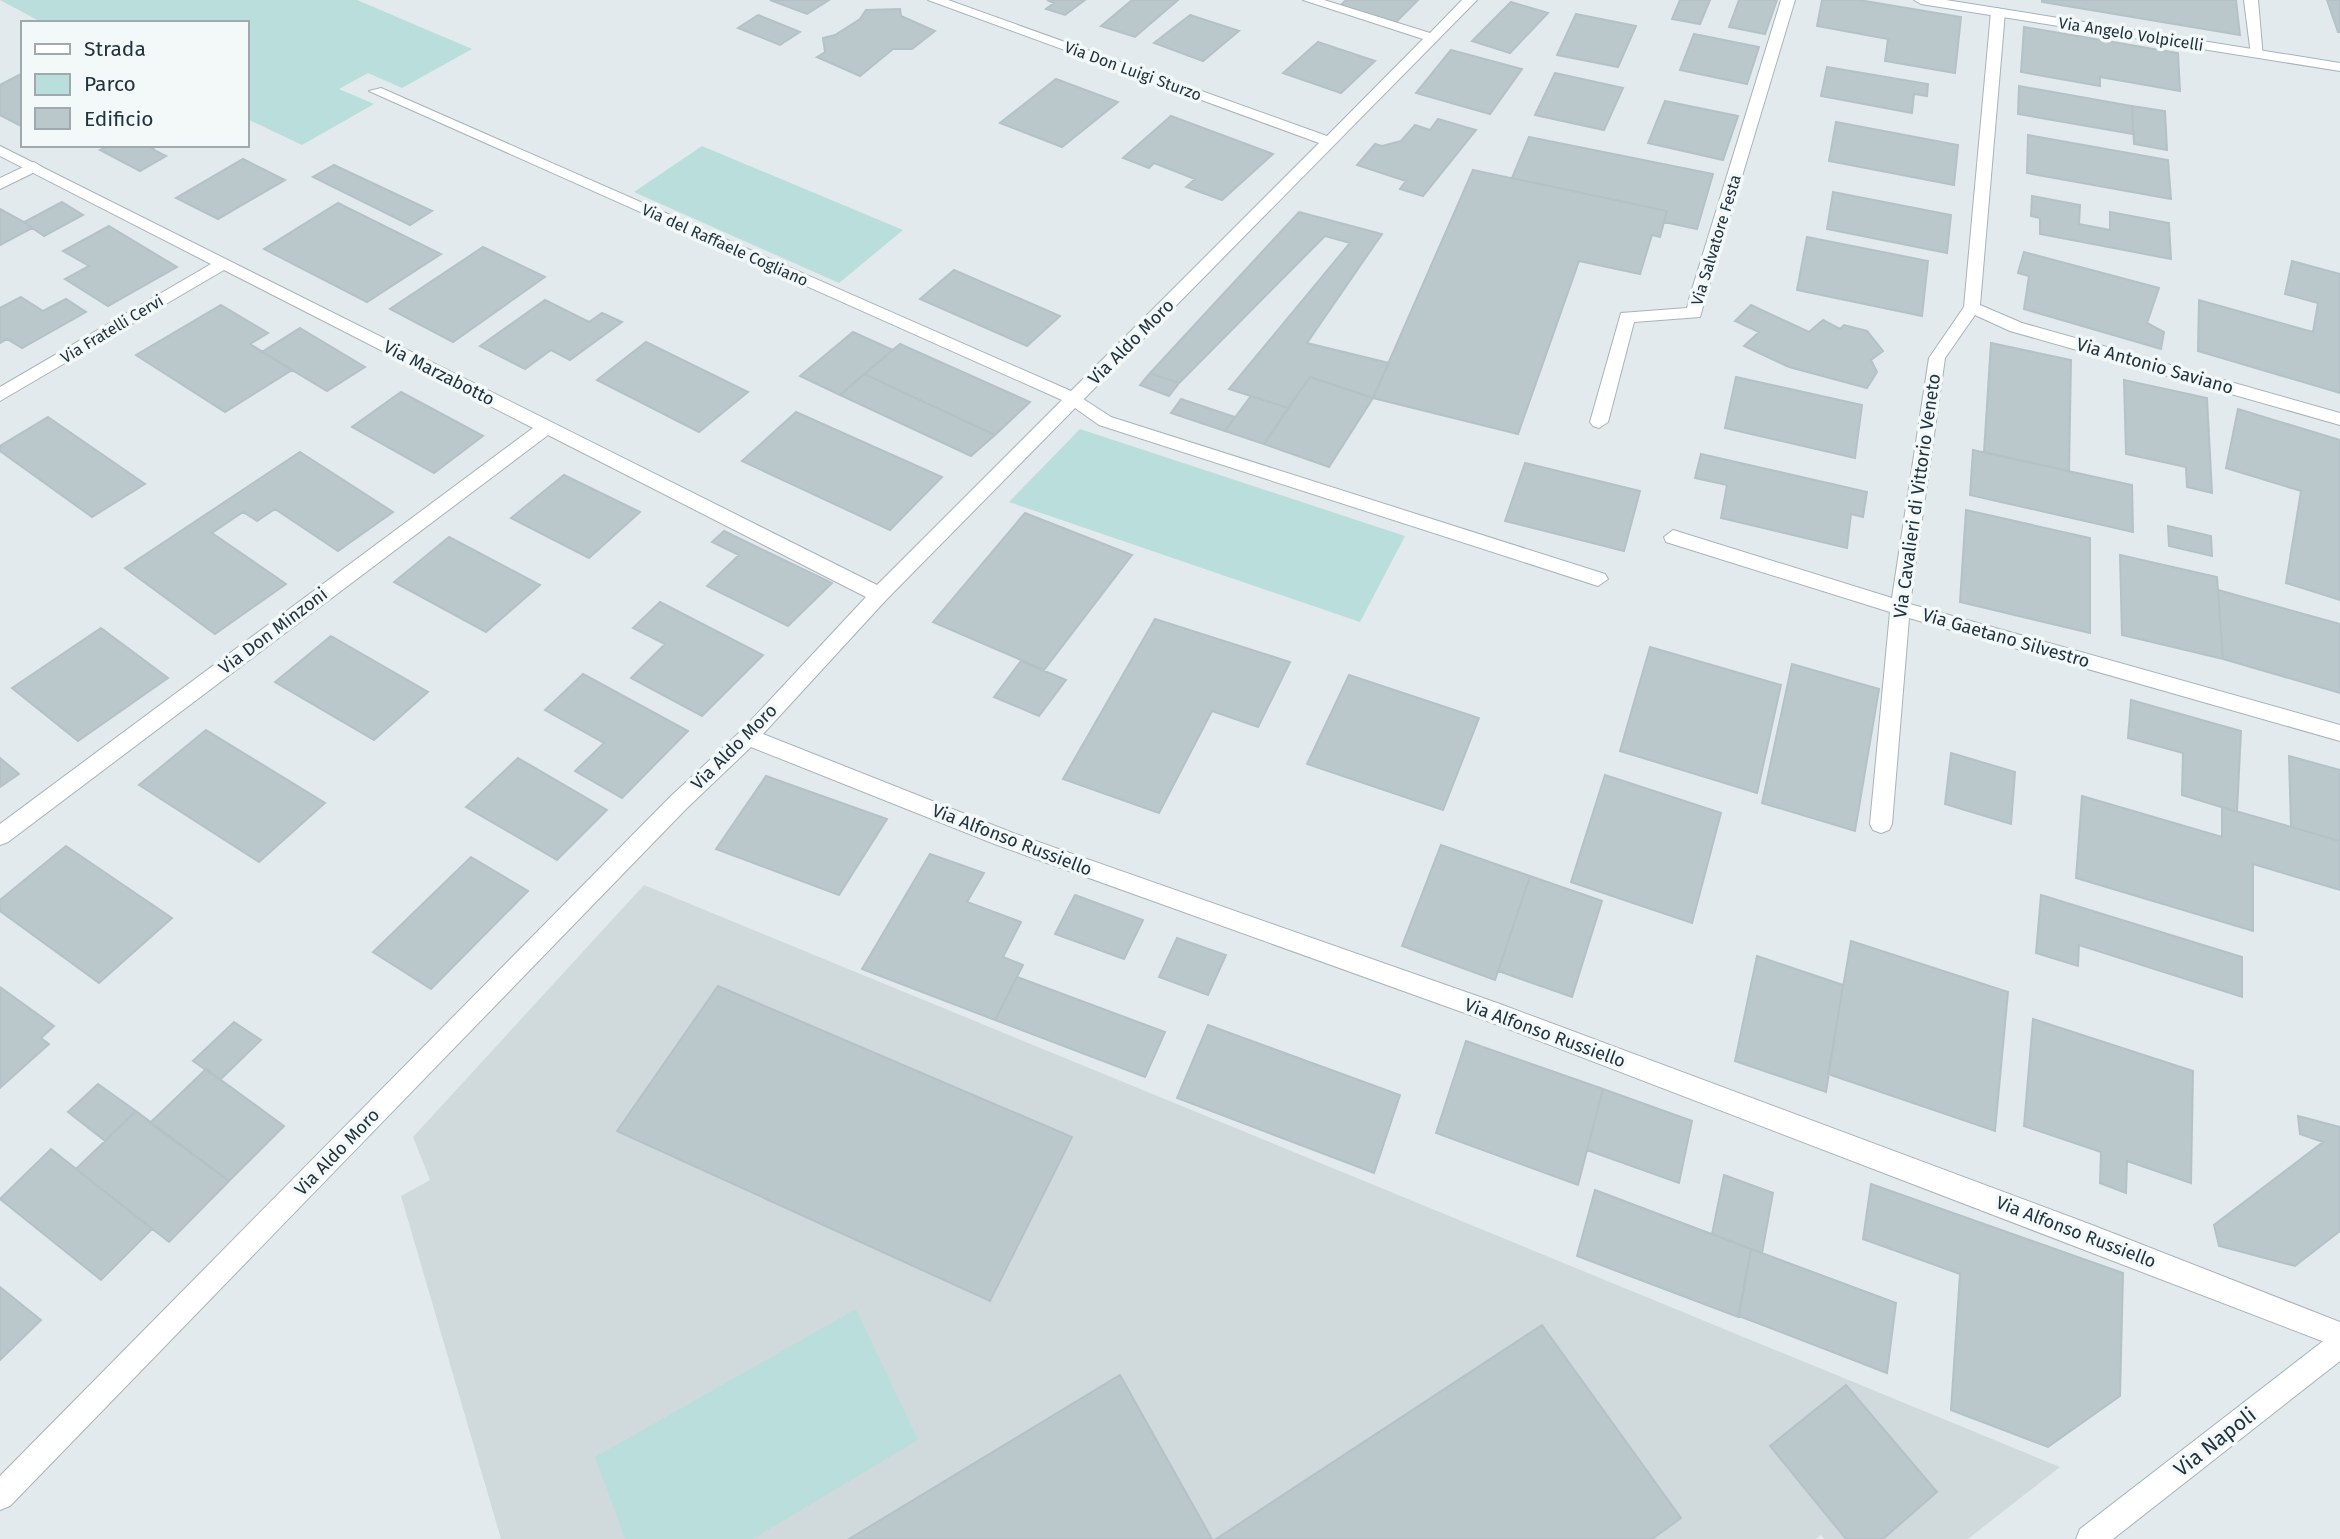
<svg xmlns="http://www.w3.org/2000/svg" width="2340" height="1539" font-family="'Fira Sans',sans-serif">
  <rect width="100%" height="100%" fill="#e2eaed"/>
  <path fill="#d0dadd" d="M644 885 2060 1467 1968 1539H1824L1821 1535 1816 1539H501L401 1196 430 1180 413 1137Z"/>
  <path fill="#badedc" d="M0 0H357L472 49 402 88 368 73 339 89 374 104 302 145 247 119V23H43Z
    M702 146 903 230 839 283 634 192Z
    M1080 429 1405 536 1360 622 1009 502Z
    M856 1309 918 1440 753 1539H625L595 1457Z"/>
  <path fill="#bac7cb" stroke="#b4c2c7" stroke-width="2" d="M770 0H829L807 14Z
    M1047 0H1085L1065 15 1046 9 1054 3Z
    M1132 0H1178L1135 37 1101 26Z
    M1346 0H1418L1395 23 1340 6Z
    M1680 0H1710L1700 24 1672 19Z
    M1739 0H1777L1765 34 1729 27Z
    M1822 0H1859L1961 17 1955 73 1885 61 1888 39 1817 26Z
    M2042 0H2236L2240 35 2042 2Z
    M2327 0H2340V32H2338Z
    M1511 2 1548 13 1510 53 1472 41Z
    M900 9 901 16 935 31 912 49H893L860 76 817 57 825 52 823 38 835 35 860 19 866 10Z
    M1576 14 1636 26 1618 67 1557 55Z
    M758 15 800 32 780 45 738 28Z
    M1190 15 1239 31 1203 61 1154 43Z
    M2024 27 2178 53 2180 91 2100 77V86L2021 72Z
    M1694 34 1759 47 1747 84 1680 70Z
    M1318 42 1375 61 1341 93 1283 73Z
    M1451 50 1522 69 1490 114 1416 93Z
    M1827 67 1928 84 1927 96 1914 94 1912 113 1821 96Z
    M23 73V127L0 115V85Z
    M1555 73 1623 88 1604 130 1535 115Z
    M1056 79 1118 102 1062 147 1000 123Z
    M2019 86 2132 106 2133 134 2018 114Z
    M1665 101 1738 116 1723 160 1648 143Z
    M2132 106 2165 111 2167 150 2134 144Z
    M1171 116 1273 154 1222 200 1186 187 1195 179 1154 163 1149 168 1123 158Z
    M1438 119 1476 130 1423 196 1400 189 1406 181 1357 165 1375 144 1382 146 1401 141 1415 125 1430 130Z
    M1836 122 1958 145 1954 185 1829 161Z
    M2028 135 2168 160 2171 199 2027 173Z
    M1529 137 1713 174 1697 229 1664 222 1667 211 1512 178Z
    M110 145H159L152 149 166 156 140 171 100 150Z
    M243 159 285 180 218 219 176 198Z
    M334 165 432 211 410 225 313 177Z
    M1473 170 1667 211 1660 237 1652 235 1640 274 1579 261 1518 434 1373 398Z
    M1833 192 1951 215 1947 253 1827 229Z
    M2032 196 2080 205 2079 224 2110 230V212L2169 223 2171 259 2040 234V218L2031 216Z
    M62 202 83 215 44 236 24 222Z
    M338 203 441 254 367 302 264 249Z
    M0 209 24 222 32 228 0 245Z
    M1299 212 1382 234 1307 343 1389 363 1373 398 1310 377 1288 408 1229 389 1350 243 1325 236 1179 383 1150 373Z
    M109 226 177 267 108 306 65 279 89 266 63 251Z
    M1807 237 1928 261 1922 316 1797 290Z
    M483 247 545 277 453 342 390 309Z
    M2024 252 2159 288 2147 323 2164 332 2161 349 2024 309 2029 276 2018 273Z
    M2292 261 2340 274V393L2198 351 2199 300 2313 332 2318 303 2285 294Z
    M954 270 1060 316 1027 346 920 299Z
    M21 297 43 311 66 299 86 312 22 348 7 339 0 343V308Z
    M545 300 589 322 602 313 622 322 570 360 551 350 525 369 480 346Z
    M221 305 268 333 250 344 292 370 225 412 136 355Z
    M1751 305 1809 332 1823 320 1840 329 1844 325 1867 331 1883 351 1871 360 1877 372 1867 388 1789 367 1744 346 1759 332 1735 321Z
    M300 328 365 367 327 391 262 352Z
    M853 332 893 350 840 395 800 376Z
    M646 342 748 392 699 432 597 380Z
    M1991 343 2071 360 2069 471 1984 452Z
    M900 344 1030 402 995 435 864 374Z
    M1150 373 1179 383 1169 396 1140 385Z
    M864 374 995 435 971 456 840 395Z
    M1310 377 1373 398 1329 467 1264 444Z
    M1736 377 1862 405 1855 458 1725 428Z
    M2124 380 2207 398 2212 493 2187 487 2186 467 2126 454Z
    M401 392 483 436 434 473 352 427Z
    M1251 396 1288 408 1264 444 1225 431Z
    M1181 399 1235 417 1225 431 1171 413Z
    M2238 409 2340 440V600L2286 583 2301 491 2226 468Z
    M796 412 942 477 890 530 742 461Z
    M48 417 145 484 92 517 0 451V446Z
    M1973 450 2132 485 2133 532 1970 495Z
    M300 452 393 512 338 551 275 509 257 521 243 512 212 533 286 584 215 634 125 568Z
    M1701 454 1867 492 1863 517 1851 514 1847 548 1721 518 1727 485 1695 478Z
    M1525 463 1640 491 1624 551 1505 521Z
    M564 475 640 512 589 558 511 518Z
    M1966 510 2090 538V633L1960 602Z
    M1025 513 1132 555 1044 670 933 622Z
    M2168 526 2211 536 2212 556 2169 546Z
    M724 531 832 583 788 626 707 586 739 555 712 542Z
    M449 537 540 585 486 632 394 582Z
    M2120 555 2217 577 2223 659 2122 635Z
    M2218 590 2340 624V693L2223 659Z
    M660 602 763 655 702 716 631 678 665 644 633 628Z
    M1155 619 1290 662 1258 727 1212 711 1159 813 1063 779Z
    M101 628 168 678 78 741 12 688Z
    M331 636 428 692 374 740 275 682Z
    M1650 647 1781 685 1757 793 1620 751Z
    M1021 661 1066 680 1039 716 994 697Z
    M1792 664 1879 689 1855 831 1762 803Z
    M583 674 688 731 622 798 575 771 604 743 545 710Z
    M1349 675 1479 718 1443 810 1307 764Z
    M2131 700 2241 731 2237 812 2182 795 2183 753 2128 738Z
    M206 730 325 803 259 862 139 785Z
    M1951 753 2015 772 2011 824 1945 804Z
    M2289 756 2340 770V841L2291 827Z
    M0 758 19 774 0 787Z
    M518 758 607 810 557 860 466 807Z
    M1605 775 1721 813 1692 923 1571 882Z
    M766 776 887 819 839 895 716 849Z
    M2082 796 2222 837V807L2340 841V890L2253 864V931L2076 878Z
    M1441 845 1530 876 1495 980 1402 946Z
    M66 846 172 918 99 983 0 911V900Z
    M930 854 984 873 967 902 1021 922 1003 957 1023 965 995 1020 862 969Z
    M471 857 528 891 431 989 373 952Z
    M1530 876 1602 901 1572 997 1498 971Z
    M1075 895 1143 920 1124 959 1055 934Z
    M2041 895 2242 957V997L2079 945 2078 966 2036 953Z
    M1177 938 1226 955 1208 995 1159 977Z
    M1851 941 2008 992 1995 1131 1828 1074Z
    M1757 956 1843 985 1826 1092 1735 1061Z
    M1017 977 1165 1032 1145 1077 995 1020Z
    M718 986 1072 1137 990 1301 617 1131Z
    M0 987 54 1026 41 1038 49 1044 0 1088Z
    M2033 1019 2193 1071 2191 1183 2127 1161 2126 1193 2100 1183 2101 1152 2024 1126Z
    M234 1022 261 1040 220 1080 193 1061Z
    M1208 1025 1400 1095 1374 1173 1177 1098Z
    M1466 1041 1603 1089 1578 1185 1436 1133Z
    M206 1069 284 1126 229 1181 150 1123Z
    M98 1084 136 1111 105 1141 68 1112Z
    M1603 1089 1692 1121 1679 1183 1587 1150Z
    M136 1111 229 1181 169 1242 76 1169Z
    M2298 1116 2340 1127V1231L2295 1266 2219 1246 2214 1225 2323 1142 2300 1134Z
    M51 1149 152 1229 101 1280 0 1199Z
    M1724 1175 1773 1193 1762 1253 1712 1234Z
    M1871 1184 2123 1273 2120 1396 2048 1447 1951 1410 1960 1274 1863 1239Z
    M1595 1190 1751 1249 1738 1317 1577 1256Z
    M1751 1249 1896 1303 1887 1373 1739 1316Z
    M0 1287 41 1320 0 1360Z
    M1542 1325 1681 1518 1652 1539H1216Z
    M1120 1375 1212 1539H849Z
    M1846 1385 1937 1492 1883 1539H1846L1770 1446Z"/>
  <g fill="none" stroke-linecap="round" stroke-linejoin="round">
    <defs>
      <path id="lane" d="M34 162 42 167 39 170 0 189V178Z
        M1698 291 1706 296 1700 317 1634 322 1608 422 1599 428 1593 426 1590 422 1621 313 1687 308 1690 296Z
        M1074 393 1111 417 1605 574 1608 579 1598 586 1099 425 1068 403 1065 399 1068 395Z"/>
      <path id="street" d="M928 0H948L1327 136 1423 39 1303 0H1324L1430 33 1462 0H1477L886 600 763 734 1013 833 1500 1004 2092 1225 2340 1322V1348L1498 1025 997 845 751 747 686 809 10 1506 0 1510V1476L670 797 741 731 866 597 548 435 8 842 0 845V824L533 428 224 270 0 401V387L211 264 0 156V146L877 585 1062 400 369 91 381 88 1071 391 1319 143Z
        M1781 0H1795L1706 296 1698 301 1692 300 1690 296Z
        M2244 0H2258L2263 58 2251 55Z
        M1998 8 2005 12 1980 305 2022 323 2340 413V425L2010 331 1975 315 1945 358 1910 604 2340 725V741L1909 618 1892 824 1889 830 1881 833 1873 830 1870 824 1890 612 1666 542 1664 537 1673 530 1892 598 1929 358 1964 307 1991 12Z"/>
      <path id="secondary" d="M1914 0H1946L2340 63V71L1921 4Z
        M2340 1331V1361L2113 1539H2076L2080 1529 2331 1335Z"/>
    </defs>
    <use href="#lane" stroke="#a8b3b8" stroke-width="2"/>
    <use href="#street" stroke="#a8b3b8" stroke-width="2"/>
    <use href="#secondary" stroke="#a3b4bc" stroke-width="2"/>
    <use href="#lane" fill="#fff" fill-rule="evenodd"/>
    <use href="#street" fill="#fff" fill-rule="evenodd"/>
    <use href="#secondary" fill="#fff" fill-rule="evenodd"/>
  </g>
  <g text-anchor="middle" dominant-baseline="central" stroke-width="7" stroke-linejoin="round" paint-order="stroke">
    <g font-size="16" fill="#21333e" stroke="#f3f8f9">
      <text transform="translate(2131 34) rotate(9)">Via Angelo Volpicelli</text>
      <text transform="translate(1133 71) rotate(20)">Via Don Luigi Sturzo</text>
      <text transform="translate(1716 240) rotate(-73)">Via Salvatore Festa</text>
      <text transform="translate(725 245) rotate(24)">Via del Raffaele Cogliano</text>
      <text transform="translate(112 329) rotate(-31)">Via Fratelli Cervi</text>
    </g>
    <g font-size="18" fill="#21333e" stroke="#f3f8f9">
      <text transform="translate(1131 342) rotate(-45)">Via Aldo Moro</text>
      <text transform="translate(2155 366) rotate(16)">Via Antonio Saviano</text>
      <text transform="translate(439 373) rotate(27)">Via Marzabotto</text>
      <text transform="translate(1917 496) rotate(-82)">Via Cavalieri di Vittorio Veneto</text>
      <text transform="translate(273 631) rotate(-37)">Via Don Minzoni</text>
      <text transform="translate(2006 638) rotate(16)">Via Gaetano Silvestro</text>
      <text transform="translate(734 747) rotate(-45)">Via Aldo Moro</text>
      <text transform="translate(1012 840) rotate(21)">Via Alfonso Russiello</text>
      <text transform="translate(1545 1033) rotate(20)">Via Alfonso Russiello</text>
      <text transform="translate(337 1152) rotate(-46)">Via Aldo Moro</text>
      <text transform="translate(2076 1232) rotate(21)">Via Alfonso Russiello</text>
    </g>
    <g font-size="21" fill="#21333e" stroke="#f3f8f9">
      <text transform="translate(2215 1442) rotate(-38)">Via Napoli</text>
    </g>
  </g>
  <rect x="21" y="21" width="228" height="126" fill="#f3f8f9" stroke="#9fa9ae" stroke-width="2"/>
  <rect x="35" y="44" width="35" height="10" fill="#ffffff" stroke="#9fa9ae" stroke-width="2"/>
  <text x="84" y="56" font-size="21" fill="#21333e">Strada</text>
  <rect x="35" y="74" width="35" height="21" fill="#badedc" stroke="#9fa9ae" stroke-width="2"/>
  <text x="84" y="91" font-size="21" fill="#21333e">Parco</text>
  <rect x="35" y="108" width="35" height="21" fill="#bac7cb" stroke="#9fa9ae" stroke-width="2"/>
  <text x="84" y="126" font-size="21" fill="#21333e">Edificio</text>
</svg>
